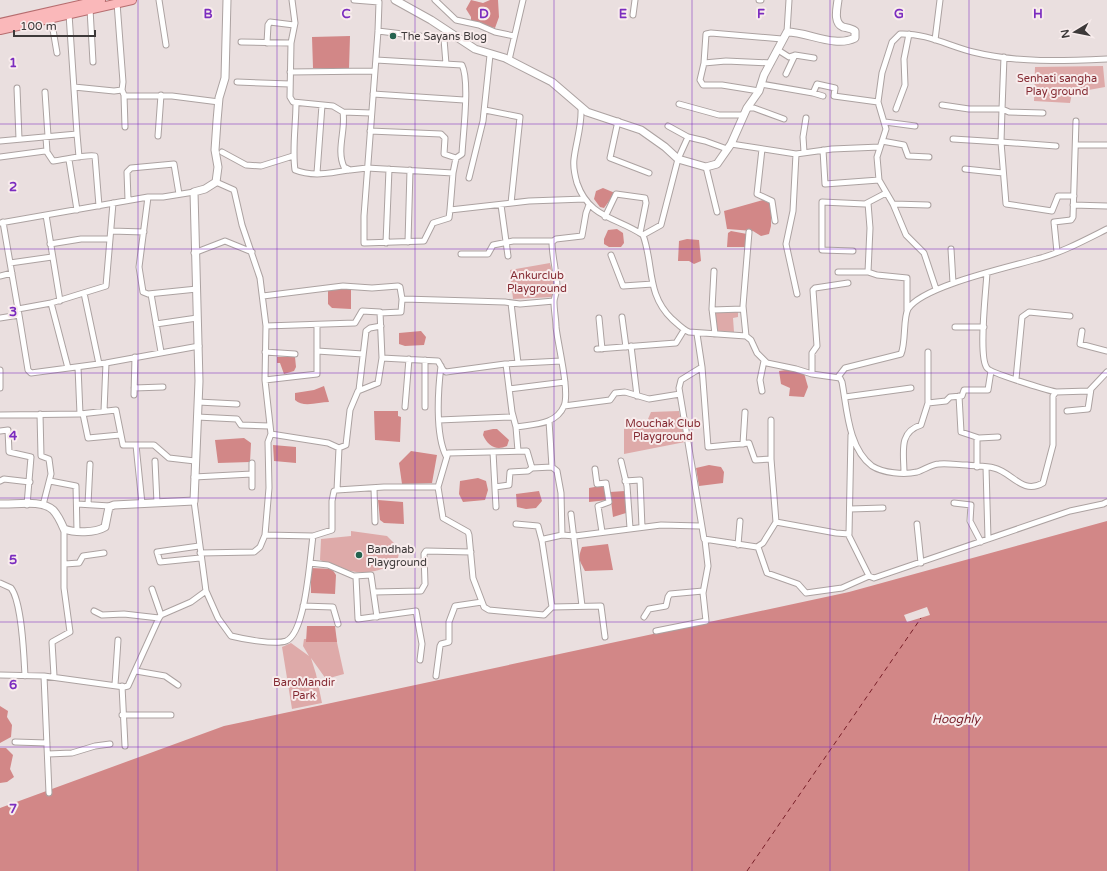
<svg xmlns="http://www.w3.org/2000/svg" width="1107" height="871" font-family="'Varela Round',sans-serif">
  <rect width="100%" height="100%" fill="#eadfdf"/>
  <path fill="#deaaa9" d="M1103 66 1105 87 1072 93 1070 103 1034 101 1035 67Z
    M550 263 554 279 552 297 513 299 510 270Z
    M738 309V317L733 318 734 332 716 331 713 311Z
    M679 411 685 442 624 454V429L645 426 651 412Z
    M351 531 387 536 400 549 397 562C367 579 350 573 320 560L321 539 351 536Z
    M336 638 344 674 326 679 311 658 316 674 322 703 292 709 282 647 291 643 309 656 303 646 304 639Z"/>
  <path fill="#d28787" d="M471 0 483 3 490 0H498L499 17 495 28 471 22V17L466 9Z
    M350 36 349 69 313 68 312 37Z
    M603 188 615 193 604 208 600 207 594 199 596 191Z
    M763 200 771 204V226L769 234 761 236 753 231 727 229 724 211Z
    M617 229 623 233 624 243 621 247H609L604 244V239L608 230Z
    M731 231 747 234 746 247H727L728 233Z
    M687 239 699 240 701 261 694 264 689 261H678L679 241Z
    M328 288H351V309L332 308 328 304Z
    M421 331 426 337 424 345 405 346 399 344V333Z
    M277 357H295L296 367 294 371 284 374 280 363H277Z
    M793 369 804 373 808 387 804 397 789 396 790 388 781 384 779 371Z
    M324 386 329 402C319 402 303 408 295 400V393L314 390Z
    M374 411H398V416L401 417 400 442 375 440Z
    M493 429H497L509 440 507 446C496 451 488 446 483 435L484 431Z
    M244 438 251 443 250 462 218 463 215 440Z
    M273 445 296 447V463L274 461Z
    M411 451 437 455 432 483 402 484 399 463Z
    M709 465 721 467 724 472 723 483 699 486 696 468Z
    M478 478 486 481 488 490 485 500 463 502 459 494 460 481Z
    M606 485 608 500 589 502V488Z
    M539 491 542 501 536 508 526 509 517 507 516 494Z
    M625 491 626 513 613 517 610 492Z
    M378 500 403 502 404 524 384 523 380 520Z
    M1107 521V871H0V808L224 726 849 592Z
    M608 544 613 570 585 571C580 560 577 560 582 547Z
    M311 568 332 569 336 575 335 594 311 593Z
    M307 626H335L337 642H306Z
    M0 706 8 711 7 717 12 725 11 737 0 743Z
    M0 748H6L13 755 10 769 14 777 7 782 0 783Z"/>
  <path fill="#eadfdf" d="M927 607 930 615 907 622 904 615Z"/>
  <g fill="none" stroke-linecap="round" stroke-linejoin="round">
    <path stroke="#781e28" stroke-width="1" stroke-dasharray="5 4" stroke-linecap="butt" d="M747 871 921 618"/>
    <defs>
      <path id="street" d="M159 0 166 45
        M354 0 379 2 378 31 364 216V243L424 241 433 223 449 218 450 210 529 201 585 199
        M435 0 456 20 479 25 495 32 514 36
        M759 0H761
        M90 9 93 62
        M633 15 635 0
        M51 18 57 53
        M378 31 444 39 446 64
        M787 32 789 0
        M935 40 940 0
        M241 42 291 43 295 23 292 0
        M267 43 268 25 270 22 294 25
        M291 43 290 97 293 102 333 106 343 112C346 130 336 150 344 167L350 170 367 168 453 173 450 210
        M778 50 789 57 795 55 786 74
        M795 55 814 58
        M1004 57 1002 109 1009 112 1043 113
        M376 60 462 65C470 81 463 134 462 154L456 158
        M509 60 523 0
        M704 63 706 34 711 33 782 39
        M290 72 374 71
        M237 82 290 84
        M761 84 813 93 817 84 835 88 834 96 878 102
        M74 87 114 91 122 90 123 82 117 3
        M17 88 19 139
        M122 90 124 95 126 96H172L219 102
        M759 91 722 85H703L700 80 704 63 726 61 771 63
        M45 92 48 136
        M813 93 823 96
        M373 94 464 100
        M124 95 125 127
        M296 103C296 124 292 150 295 170 312 177 332 173 349 170
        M679 104 719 115H744
        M942 105 969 109H1002L1001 142 1056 146
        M581 108C582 126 576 142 574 159 573 167 575 176 577 183 589 218 616 217 643 235 654 265 646 294 672 319 678 324 682 329 689 332L746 336 751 340 757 353 767 363 796 369 812 374 840 378 842 382C847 408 848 448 872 466 883 473 904 475 917 472 924 470 932 464 939 464 948 463 958 465 967 465 975 466 986 466 994 468 1012 472 1022 495 1043 483L1053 445V396L1056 392 1089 391 1107 372
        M747 108H754L784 119
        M896 109 905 85 904 59 909 34
        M485 110 520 117 511 203
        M343 112 371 113
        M618 121 610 158 649 173
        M885 122 915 126
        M668 126 688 137 705 141 727 149
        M370 131 441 134 445 138 444 154 456 158 453 173
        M77 134 79 157
        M158 136 161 95
        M46 137 47 152
        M953 139 1001 142 1006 204 1052 211 1058 196H1074
        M0 141 77 134 69 14
        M882 141 904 145 908 156 929 157
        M731 144 796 154 832 149 880 147
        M1076 145H1107
        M762 149 757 194 772 201 775 221
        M823 150 825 184 879 180
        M222 152 246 165 261 166 293 156
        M804 152 803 137 806 118
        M796 154 793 211 786 244 797 294
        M0 157 45 151 47 152 53 161C63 160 88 154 95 156L99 206
        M69 160 77 210
        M706 167 717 212
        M965 169 1003 173
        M317 173 322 105
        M469 178 483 121 490 55
        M216 182 234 190 242 225 260 278 266 326 265 380 271 434 268 442 269 488 265 535 313 536
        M148 197 139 267 143 292 148 294 197 289
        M128 200 127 172 131 168 174 164 179 194
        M868 203 870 228 868 272 877 275 907 278V310
        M893 204 928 205
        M501 205 508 256
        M1073 205 1107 206
        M46 215 60 301
        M605 217 616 194 645 198 646 203 640 233
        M0 223 148 197H163L194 192
        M111 231 144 232
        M643 235 661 225 678 159 688 137
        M110 239 113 203
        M408 242 410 170
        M386 243 389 169
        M50 244 81 239H110L106 286 51 303
        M951 249 953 283
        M853 251 822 250V202L865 204 886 193
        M1057 252 1054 222 1071 220 1073 217 1076 121
        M194 253 225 241 252 252
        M461 254H488L493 245 513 241H552
        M611 255 623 286 653 284
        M10 263 52 257
        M714 271 712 309 715 334
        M838 272H868
        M987 273C986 291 978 357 987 368 990 373 1047 390 1056 392
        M0 276 12 273
        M936 289 924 253 906 235 893 204 879 180 877 157 886 129 878 102 882 73 892 42 900 34C926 33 949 46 973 52 1017 63 1063 61 1107 59
        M84 293 99 364
        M151 294 161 352
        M263 296 343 286 372 288 398 286 400 287 402 299
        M511 303 518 363
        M18 309 51 303 68 368
        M712 310 743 309
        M380 313 401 312 402 300 404 299 505 302 520 304 554 301
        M19 315 28 370 31 373 106 363 199 346
        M622 317 626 347
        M0 318 19 315 3 222
        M599 318 602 349
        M156 324 197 318
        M266 326 355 323 362 311 380 312 382 358
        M955 327H984
        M1082 331 1080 344 1107 351
        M697 334 702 367 681 380 679 388 704 539 757 547 763 543 776 522 836 533 849 534 851 435
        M746 336 743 306 749 232
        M631 346 637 396
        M597 349 676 343 684 330
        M317 351 363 354
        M265 352 295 354
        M506 364 512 412 516 427
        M441 366C438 390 435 434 446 456
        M78 367 80 414
        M702 367 708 447 749 443 755 460 771 459 776 522
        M0 370V388
        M812 374V353L817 346 813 290 815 288 848 283
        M838 377 845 368 901 354C906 343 903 318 908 309 922 286 1010 267 1037 259 1061 253 1085 240 1107 229
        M1016 379 1022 317 1029 312 1070 316
        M265 380 317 374V325
        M134 388 163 387
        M509 389 565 382
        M359 390 366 331 370 328 381 326
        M762 391 760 380 764 361
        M134 395 135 357
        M959 396 961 432 979 438 998 437
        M845 397 911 388
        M198 402 237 404
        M928 402V352
        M564 406 610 400 615 393 625 392 649 399 680 394
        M405 407 409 359
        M425 407V360
        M104 411 106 363
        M1067 411 1088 409 1091 389
        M40 414 41 456 49 459 51 474 43 505
        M83 414 88 438 120 435
        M0 415 80 414 116 410 123 445H154L169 458 195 461
        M197 417 237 419 241 425 269 426
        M439 420 513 417
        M549 421 552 467
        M0 431 8 430 9 452 31 457 27 505
        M271 434 328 443 339 448 337 490
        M743 444 745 412
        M136 445 142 504
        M339 448 346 445 350 410 358 391 378 383 382 358 438 361 443 370 446 372 505 364 561 361
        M518 451 516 427C534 424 556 425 564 406 570 392 558 345 556 327 556 319 554 311 554 302 554 297 557 293 557 287 557 273 552 257 552 242L556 239 582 236 586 213 589 205
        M493 452 496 507
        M771 459V420
        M155 461 157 503
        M621 461 627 486 630 528
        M977 467V438
        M986 467 988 539
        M595 469 597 484 606 483 609 502 598 506 602 532
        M904 473C904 453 898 432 921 425L928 403 946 401 950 397 962 396 964 390H988L991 371
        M194 477 252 474
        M0 481 4 479 30 482
        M50 481 76 486 77 531
        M625 481 640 480 642 527
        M252 487V463
        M495 487 509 485 510 472 528 471 532 468
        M374 488 375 522
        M194 501 206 591 218 618 231 636C243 639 275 645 286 641 306 633 310 556 313 536L332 530V501L334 491 337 490 384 487H438L443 518 468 532 469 535 473 578 484 607 489 610 544 615 552 607 542 541 544 539 562 535 561 493 557 471 552 467 532 468 527 451 448 453 438 487
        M954 503 971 505 970 521 981 542
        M77 504 110 506
        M88 504 90 464
        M850 509 883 508
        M571 514 582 606
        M516 524 538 526 542 541
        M917 524 921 563
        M848 534 869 576 874 578 1070 511 1103 504 1107 502
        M562 535 575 536 661 525 700 526
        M738 545 740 521
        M199 546 157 552 160 562 200 558
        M758 547 767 573 798 584 806 593 842 588 869 576
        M200 553 254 552 260 547 265 535
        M310 563 328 565 356 577 358 619 416 611 422 644 420 660
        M65 564 79 563 83 556 104 553
        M354 576 371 575 377 617
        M0 583 11 588C22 602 24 657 25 676
        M152 589 161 615
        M374 592 421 591 425 584 424 554 426 551 471 552
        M303 606 333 607 338 624
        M552 607 601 606 605 637
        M94 611 102 615 124 614 159 618
        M644 617 649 609 666 606 668 597 670 594 703 591
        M656 631 706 621 703 593 708 566 705 540
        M136 671 165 676 178 685
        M0 675 44 676 49 793
        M44 676 124 687 128 686 159 618 161 615 191 602 206 591
        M54 676 52 642 70 632 64 588V529
        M436 676 440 646 441 644 449 642V622L455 606 482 602
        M115 685 118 640
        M122 686 125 746
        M122 715H171
        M15 742 47 743
        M48 754 72 753 95 746 110 744"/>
      <path id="secondary" d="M395 0 431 20 475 49 505 58 552 82 587 112 641 130 665 147 678 159 706 167 717 164 731 144 747 108 759 91 764 75 787 32C808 32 835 48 855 38V31C851 28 847 28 843 27 833 23 837 8 838 0
        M0 504C15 505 41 499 53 510 58 515 61 522 64 529 75 533 95 533 105 527L109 507 114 505 194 501 199 381 194 192 205 189 216 182 218 167 215 150 217 121 219 98 225 78 227 0"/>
      <path id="primary" d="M0 23 101 0
        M0 30 132 0"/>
    </defs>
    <use href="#street" stroke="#aca2a1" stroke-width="7"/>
    <use href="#secondary" stroke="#aca2a1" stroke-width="9"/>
    <use href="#primary" stroke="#b66d6f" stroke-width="10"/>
    <use href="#street" stroke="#fff" stroke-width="5"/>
    <use href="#secondary" stroke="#fff" stroke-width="7"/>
    <use href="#primary" stroke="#fab8ba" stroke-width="8"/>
  </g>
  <path fill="none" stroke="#7b2cbf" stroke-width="1" stroke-opacity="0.55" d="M138 0V871M277 0V871M415 0V871M554 0V871M692 0V871M830 0V871M969 0V871M0 124H1107M0 249H1107M0 373H1107M0 498H1107M0 622H1107M0 747H1107"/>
  <g fill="#24624f" stroke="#f8ecec" stroke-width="1.5">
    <circle cx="393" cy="36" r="4"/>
    <circle cx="359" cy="555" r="4"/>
  </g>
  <g text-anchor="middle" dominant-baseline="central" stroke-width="4" stroke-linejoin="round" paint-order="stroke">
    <g font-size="11" fill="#3d3939" stroke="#f8ecec" text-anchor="start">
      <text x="401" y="36">The Sayans Blog</text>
      <text x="367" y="549">Bandhab<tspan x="367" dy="13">Playground</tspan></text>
    </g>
    <g font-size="11" fill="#842a32" stroke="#f8ecec">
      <text x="1057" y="78">Senhati sangha<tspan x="1057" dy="13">Play ground</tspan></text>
      <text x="537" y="275">Ankurclub<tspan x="537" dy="13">Playground</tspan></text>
      <text x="663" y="423">Mouchak Club<tspan x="663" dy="13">Playground</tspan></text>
      <text x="304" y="682">BaroMandir<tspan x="304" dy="13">Park</tspan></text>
    </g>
    <g font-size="12" font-style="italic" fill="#781e28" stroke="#f8ecec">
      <text x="956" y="719">Hooghly</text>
    </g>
  </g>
  <g font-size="13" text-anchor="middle" font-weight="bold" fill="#7b2cbf" stroke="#f8ecec" stroke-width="4" stroke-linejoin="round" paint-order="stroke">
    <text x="208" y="18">B</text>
    <text x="346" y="18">C</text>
    <text x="484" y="18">D</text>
    <text x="623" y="18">E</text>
    <text x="761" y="18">F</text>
    <text x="899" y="18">G</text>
    <text x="1038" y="18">H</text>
    <text x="13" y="67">1</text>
    <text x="13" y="191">2</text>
    <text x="13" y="316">3</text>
    <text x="13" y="440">4</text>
    <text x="13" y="564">5</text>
    <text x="13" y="689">6</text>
    <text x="13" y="813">7</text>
  </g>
  <g transform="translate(1075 32) rotate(260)" stroke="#f8ecec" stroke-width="3" paint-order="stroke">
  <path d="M0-3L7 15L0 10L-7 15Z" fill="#3d3939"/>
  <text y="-6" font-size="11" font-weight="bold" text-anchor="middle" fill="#3d3939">N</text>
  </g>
  <path d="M14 30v6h81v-6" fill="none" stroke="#3d3939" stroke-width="2"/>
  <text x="20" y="30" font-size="12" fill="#3d3939" stroke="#f8ecec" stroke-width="3" paint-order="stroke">100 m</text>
</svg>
